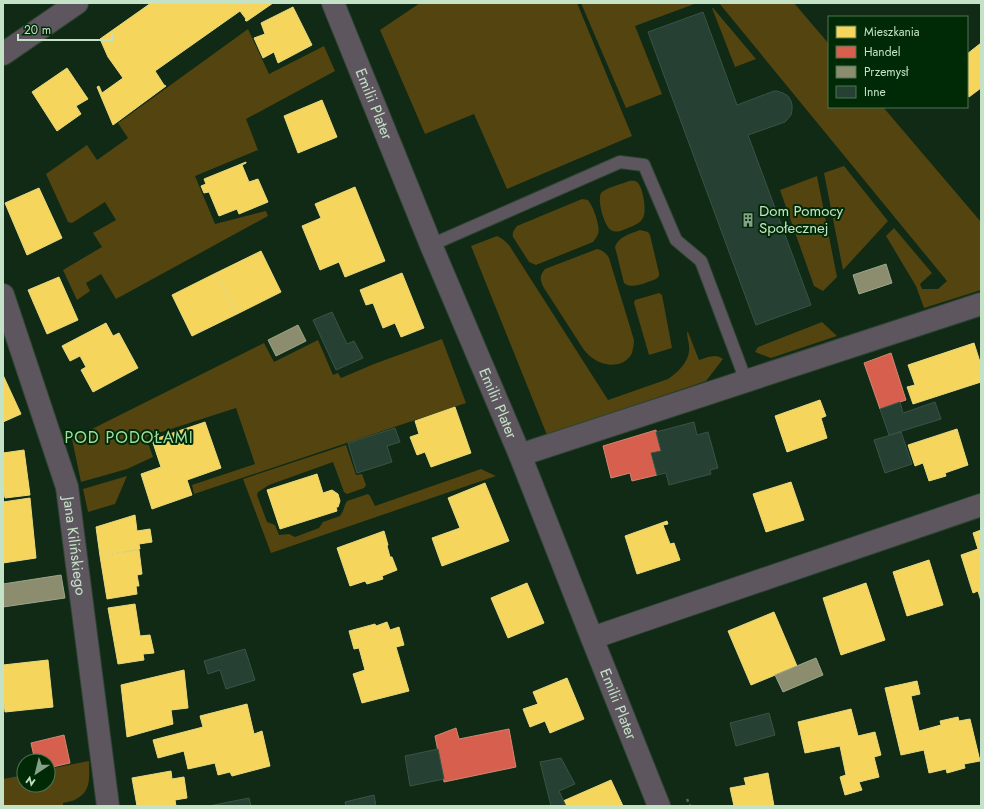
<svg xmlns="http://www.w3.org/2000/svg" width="984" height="809" font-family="Jost,sans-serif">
  <rect width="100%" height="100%" fill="#102a16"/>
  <path fill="#534410" d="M420 3H577L632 136 507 189 474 114 425 134 380 30Z
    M581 3H697L635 26 662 94 626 108Z
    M719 3H794L829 44V107H883L981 222V290L924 308 916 286 886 236 894 228 932 273 920 284 922 289H938L947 281Z
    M712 8H713L756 59 735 67Z
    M248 29 269 74 324 46 335 71 246 119 258 150 195 176 215 224 266 211 268 216 116 299 101 274 86 283 90 291 77 300 63 270 102 247 93 233 116 220 105 202 72 223 68 222 46 174 87 145 97 160 128 138 118 123Z
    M844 166 888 221 843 270 824 173Z
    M817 176 837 277 823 291 814 286 780 190Z
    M629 181C632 181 635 180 638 183 643 188 647 211 643 218 639 225 630 227 623 230 619 232 614 232 611 230 604 226 597 200 601 193 605 188 622 184 629 181Z
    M582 199 588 200C593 206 601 227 598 234 597 237 595 239 593 242L536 265 529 262 513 237C512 232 514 230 517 226Z
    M640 230 648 232 650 235 659 273V276L656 279C647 282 632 290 624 283L615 247C619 236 630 234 640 230Z
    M497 236C502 238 505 241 509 245L608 400 668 379C677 373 688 363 689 351 690 345 687 338 687 332H688L699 360C708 357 716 353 723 359L706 381 547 435 471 246Z
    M597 249C603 250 606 253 609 258L634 340C634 344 633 349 632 353 625 368 605 367 594 359 590 357 587 353 584 350L544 288C540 280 539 276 545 269Z
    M659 293 662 295 672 348 649 355 634 303 635 300Z
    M822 322 837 336 771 358 755 352 758 347Z
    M442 339 466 403 194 494 192 485 255 464 236 408 146 437 153 457 127 469 81 482 72 439 264 343 274 362 318 340 333 375 338 373 341 378 374 364Z
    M346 445 356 475 362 474 366 485 364 488 347 494 344 492 333 462 269 485 258 492 257 495 267 522 275 525 279 535 289 534 295 537 319 528 323 522 340 516 343 511 345 505 347 501 368 494 370 496 375 506 481 469 496 476 271 553 243 479Z
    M127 476 115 504 88 512 83 489Z
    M89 761C89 774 92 790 78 798 74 801 67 802 63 803V806H3V779L24 775V785H48V769Z"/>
  <path fill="#f6d55c" stroke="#e7d97c" d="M151 3H273L247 21H246L245 20 246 19 240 11 155 71 164 85 166 86 113 125 97 87 99 86 102 93 123 78 108 57 100 39Z
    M293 7 312 45 278 63 274 52 263 58 254 38 265 34 261 23Z
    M981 43V88L969 97 967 94V54Z
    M67 68 88 99 76 106 81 114 57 131 32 92Z
    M322 100 337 137 298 153 284 116Z
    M246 162V163L242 165 249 182 258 179 268 202 239 214 237 209 219 216 209 192 204 193 201 186 206 184 204 179Z
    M355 187 385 261 345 277 339 262 320 270 302 226 321 218 315 204Z
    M39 188 62 238 27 255 5 203Z
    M261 251 281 292 237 314 216 273Z
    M216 273 237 314 192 336 172 295Z
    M402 273 424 328 401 337 395 323 383 328 373 303 366 305 360 290Z
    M59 277 78 320 47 334 28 290Z
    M106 323 113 336 119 333 138 368 93 392 81 370 86 367 80 356 70 361 62 346Z
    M974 343 981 365V382L913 404 907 387 915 385 908 365Z
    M3 375 21 414 3 422Z
    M820 400 826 416 821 418 827 438 787 452 775 416Z
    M455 407 471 453 431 467 425 452 417 455 410 437 419 434 415 421Z
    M205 422 221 468 187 480 192 495 152 509 141 474 161 467 152 440Z
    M957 429 968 465 945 473 946 476 929 481 923 463 915 466 908 445Z
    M24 450 30 495 5 498 3 486V453Z
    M317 474 323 493 332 490 338 494 340 501 338 507H336L337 511 280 529 267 490Z
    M791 482 804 520 766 532 753 494Z
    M485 483 509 541 442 566 432 538 460 528 448 498Z
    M30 498 36 558 3 563V502Z
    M135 515 137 531 150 529 152 542 139 544 140 549 100 556 96 527Z
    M667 521 668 524 663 525 670 544 674 543 680 560 637 574 625 536Z
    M981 530V601L978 591 973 593 961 555 978 549 973 533Z
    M384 531 388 545 387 546 390 557H392L397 570 382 576 383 579 367 584 365 581 350 586 337 548Z
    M139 550 142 574 137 575 139 586H136L137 594 107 599 100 556Z
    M929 560 943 605 907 616 893 572Z
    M527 583 544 623 508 638 491 598Z
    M866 583 885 640 841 655 823 598Z
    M135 604 140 636 150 635 154 653 143 654 144 660 118 664 108 608Z
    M774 612 797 666 751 685 728 631Z
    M387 622 390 630 399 627 404 645 396 647 409 691 362 703 353 674 365 670 359 648 354 649 349 631 375 624 376 626Z
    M48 660 53 707 5 712 3 693V665Z
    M184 670 188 708 171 710 173 724 127 737 121 685Z
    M567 678 584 719 550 733 545 721 530 727 523 709 538 704 533 692Z
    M917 681 920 694 911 696 919 731 941 725 940 721 958 717 959 721 970 719 980 761 964 764 965 768 947 773 946 769 929 773 924 750 901 755 885 688Z
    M247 704 254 734 262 731 270 766 232 776 230 772 218 775 215 763 188 769 184 751 158 758 153 740 203 727 200 716Z
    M851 709 858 736 875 732 881 755 874 757 879 777 859 782 862 790 845 795 840 777 846 775 840 746 805 753 798 722Z
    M171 771 172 779 184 777 187 798 175 800 176 806H137L132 778Z
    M768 773 774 806H734L730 788 746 785 744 778Z
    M611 780 623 806H566L563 801Z"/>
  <path fill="#d6604d" stroke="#d18771" d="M891 353 906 400 880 409 864 363Z
    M656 430 661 451 651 453 657 475 632 481 630 473 611 478 603 446Z
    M456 728 459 739 509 729 516 767 444 782 435 736Z
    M64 735 70 763 48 768V761H35L31 743Z"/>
  <path fill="#8c8c6e" stroke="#9da688" d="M886 264 892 283 859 294 853 275Z
    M298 325 306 341 276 356 268 340Z
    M61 575 65 598 3 607V584Z
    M816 658 823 675 783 692 775 675Z"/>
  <path fill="#264033" stroke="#385445" d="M703 12 737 105 774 91H777L783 93 788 96 791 101 792 105V110L791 115 785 122 748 135 811 305 756 325 648 32Z
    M332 312 347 344 354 341 363 358 336 370 313 320Z
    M900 402 903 413 935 402 941 419 889 435 880 409Z
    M694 422 697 435 708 432 718 468 710 470 711 474 669 485 666 473 657 475 651 453 661 451 656 432Z
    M395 428 400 442 387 446 392 462 357 473 348 443Z
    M901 432 912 464 885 473 874 440Z
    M245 649 255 680 226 689 220 670 208 674 204 661Z
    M769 713 775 735 736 746 730 723Z
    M438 749 444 779 410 786 405 756Z
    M561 758 575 784 559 791 566 806H551L540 762Z
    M374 795 376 806H346L345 802Z
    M249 798 251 806H209Z"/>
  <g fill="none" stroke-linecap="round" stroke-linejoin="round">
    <defs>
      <path id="lane" d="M431 245 620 162 644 165 676 240 701 261 746 381"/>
      <g id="street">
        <path id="s1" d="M333 3 431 245 520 455 592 638 659 806"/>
        <path d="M3 54 77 3"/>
        <path id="s2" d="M3 295 67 487 108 806"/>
        <path d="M520 455 981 304"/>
        <path d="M592 638 981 505"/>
      </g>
    </defs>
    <use href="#lane" stroke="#2f4533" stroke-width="14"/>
    <use href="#street" stroke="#2f4533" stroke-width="24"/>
    <path stroke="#5e605f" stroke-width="2.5" stroke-dasharray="3 3" stroke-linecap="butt" d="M687 799 690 806"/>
    <use href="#lane" stroke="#5e565f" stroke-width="12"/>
    <use href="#street" stroke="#5e565f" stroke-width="22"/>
  </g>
  <defs>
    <symbol id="building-bare" viewBox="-9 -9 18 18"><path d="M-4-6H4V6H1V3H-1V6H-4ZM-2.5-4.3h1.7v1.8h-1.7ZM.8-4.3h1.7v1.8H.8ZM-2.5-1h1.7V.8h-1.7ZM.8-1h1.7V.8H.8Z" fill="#85a288" stroke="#002a06" stroke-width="2.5" paint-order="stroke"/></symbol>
  </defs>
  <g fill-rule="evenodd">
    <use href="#building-bare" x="738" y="210" width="20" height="20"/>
  </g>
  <g text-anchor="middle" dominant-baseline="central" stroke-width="4" stroke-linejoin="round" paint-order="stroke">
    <g font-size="15" fill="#c4e2c6" stroke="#002a06">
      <text stroke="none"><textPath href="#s1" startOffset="109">Emilii Plater</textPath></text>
      <text stroke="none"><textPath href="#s1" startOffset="433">Emilii Plater</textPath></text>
      <text stroke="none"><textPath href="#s2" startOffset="262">Jana Kilińskiego</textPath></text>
      <text stroke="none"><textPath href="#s1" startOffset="757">Emilii Plater</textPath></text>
    </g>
    <g font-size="15" fill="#c4e2c6" stroke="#002a06" text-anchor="start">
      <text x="759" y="211">Dom Pomocy<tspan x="759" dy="17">Społecznej</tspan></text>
    </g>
    <g font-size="16" letter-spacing="1" fill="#a0dda5" stroke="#002a06">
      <text x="129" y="437">POD PODOŁAMI</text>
    </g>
  </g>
  <rect width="984" height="809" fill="none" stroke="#c4e2c6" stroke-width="8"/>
  <rect x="828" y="16" width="140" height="92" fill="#002a06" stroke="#4e7453"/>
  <rect x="836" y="26" width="20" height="12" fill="#f6d55c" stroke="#4e7453"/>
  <text x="864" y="36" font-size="12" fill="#c4e2c6">Mieszkania</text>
  <rect x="836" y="46" width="20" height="12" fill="#d6604d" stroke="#4e7453"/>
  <text x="864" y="56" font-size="12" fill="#c4e2c6">Handel</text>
  <rect x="836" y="66" width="20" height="12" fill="#8c8c6e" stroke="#4e7453"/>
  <text x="864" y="76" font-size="12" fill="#c4e2c6">Przemysł</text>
  <rect x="836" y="86" width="20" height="12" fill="#264033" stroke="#4e7453"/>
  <text x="864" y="96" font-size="12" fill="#c4e2c6">Inne</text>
  <g transform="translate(36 773) rotate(215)"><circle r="19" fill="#002a06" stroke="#4e7453"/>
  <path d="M0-3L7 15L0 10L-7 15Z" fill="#85a288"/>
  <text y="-6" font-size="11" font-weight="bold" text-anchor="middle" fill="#c4e2c6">N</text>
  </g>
  <path d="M18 34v6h94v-6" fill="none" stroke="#c4e2c6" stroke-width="2"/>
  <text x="24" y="34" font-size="12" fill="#c4e2c6" stroke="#002a06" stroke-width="3" paint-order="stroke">20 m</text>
</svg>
